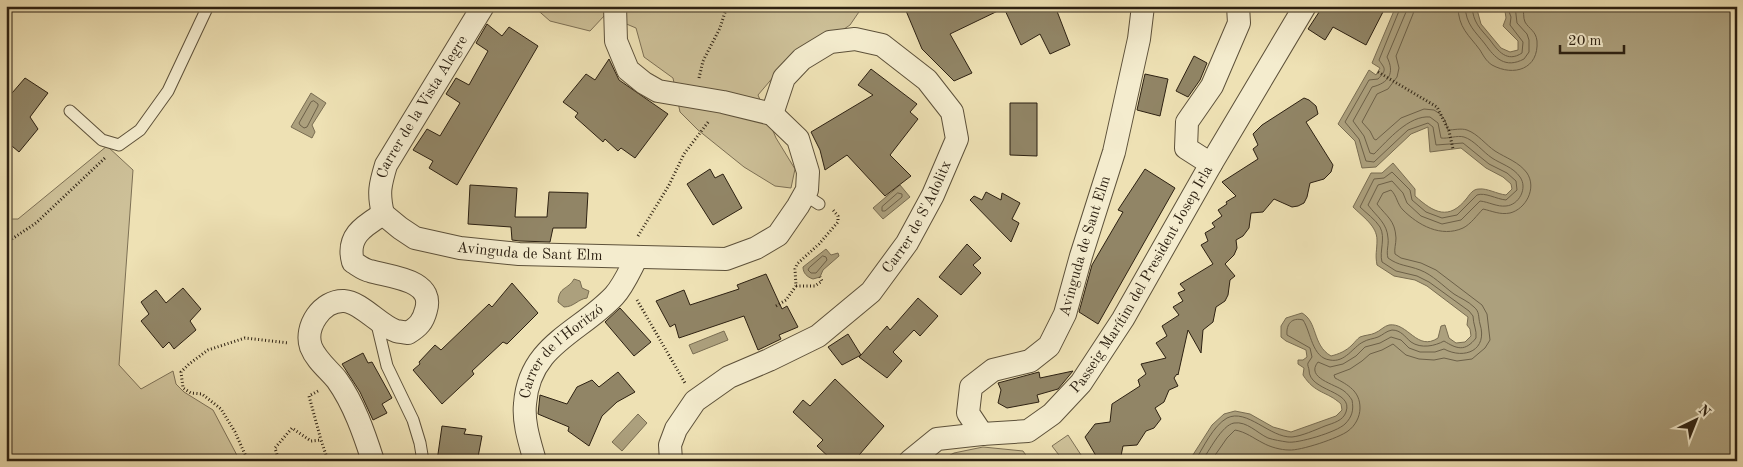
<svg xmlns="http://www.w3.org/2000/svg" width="1743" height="467" font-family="'Old Standard TT',serif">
  <rect width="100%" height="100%" fill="#eee1b4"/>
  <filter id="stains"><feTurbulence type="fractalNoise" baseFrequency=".004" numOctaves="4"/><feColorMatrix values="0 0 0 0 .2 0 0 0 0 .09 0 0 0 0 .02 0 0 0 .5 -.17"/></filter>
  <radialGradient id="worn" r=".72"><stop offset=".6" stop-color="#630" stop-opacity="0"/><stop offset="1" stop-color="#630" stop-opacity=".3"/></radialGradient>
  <path fill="#cdc098" stroke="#7d7055" d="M533 6H863L850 25 775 75 758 95 776 138 795 169 791 188 775 186 744 167 698 130 680 112 673 78 644 57 636 28 605 15 590 31 550 21Z
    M107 146 133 170 119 365 141 389 173 371 176 384 184 392 213 410 240 461H6V219H18Z
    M1068 435 1085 461H1057L1062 459 1052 446Z
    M983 447 1023 451 1030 461H939L954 453Z"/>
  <path fill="#aca07d" stroke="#796d52" d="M1396 6H1476L1481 24 1501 48 1510 52 1518 50V41L1503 26 1506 18 1505 11 1499 6H1737V461H1189L1212 425 1224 414 1235 411 1250 414 1273 427 1291 432 1336 416 1342 410 1341 404C1327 391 1315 394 1303 375L1304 368 1298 364V360H1303L1307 357 1306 350 1286 341 1281 337V326L1286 318 1302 313C1318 322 1312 345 1331 356 1339 354 1346 351 1352 345 1355 342 1357 339 1360 337 1365 335 1371 335 1375 333 1380 331 1384 326 1389 325 1408 322 1417 352 1438 338L1441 326 1445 325 1449 338 1456 343 1465 342 1471 336 1470 329 1467 325 1468 317 1427 286 1415 280 1394 276 1377 265C1375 254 1377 251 1377 240 1377 226 1363 217 1353 207L1371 173H1382L1393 163 1415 189V196C1434 213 1449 221 1467 198 1470 194 1473 189 1479 189 1487 188 1497 194 1506 195L1512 189 1511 184 1503 177 1486 168 1461 148 1430 152 1428 127 1411 134 1376 167 1362 168 1355 141 1338 124 1369 70 1376 75 1380 68 1372 63Z
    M311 93 326 103 312 125 315 132 312 138 291 127Z
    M900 185 910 197 883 219 873 208Z
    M826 249 831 255 838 253 839 256 823 270 820 277 813 279C807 277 803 273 803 267Z
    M574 279 580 281 582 288 589 291 587 298C578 299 574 307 564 307L558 302C559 286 568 290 574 279Z
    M724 331 728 340 693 354 689 345Z
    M638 414 647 423 622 451 612 442Z"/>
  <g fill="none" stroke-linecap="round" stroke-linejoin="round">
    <path stroke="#6c6048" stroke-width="1" d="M1458 6C1458 28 1469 35 1480 50 1483 55 1486 61 1492 65 1514 77 1539 69 1537 41 1536 31 1529 29 1525 22 1523 18 1524 11 1523 6
      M1465 6C1466 25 1475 31 1485 44 1495 58 1505 69 1524 59L1529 52V40L1527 34 1517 23 1515 6
      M1472 6C1473 23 1480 28 1490 40 1498 51 1507 63 1522 53L1523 42 1510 25 1511 17 1507 6
      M314 101 318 104V106L307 127 304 128 300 125 299 123 311 102Z
      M898 193 902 194V197L885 211H882V207Z
      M823 256 826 257 827 260 816 273H811L808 270 809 268Z
      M1195 461C1203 448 1213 426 1227 418 1247 408 1270 438 1292 437 1302 436 1315 430 1325 426 1333 423 1343 421 1346 412 1354 390 1309 392 1309 370 1309 368 1307 365 1308 363 1309 361 1311 359 1312 357L1310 348 1287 335C1286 324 1292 317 1303 320 1311 332 1312 358 1330 360 1345 363 1353 347 1363 342 1368 339 1373 339 1378 337 1383 335 1386 331 1392 330 1401 330 1405 337 1411 342 1421 349 1435 346 1444 341 1457 349 1465 352 1476 338 1477 330 1473 324 1473 316L1469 311 1429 282 1417 276 1396 271 1382 262C1379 251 1386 238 1380 227 1375 219 1366 213 1360 207L1374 179 1384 178 1392 172 1410 190 1412 200 1426 212 1442 218 1457 215 1477 195C1485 192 1496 199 1506 200L1517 190 1516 181 1507 173 1489 164 1463 143 1436 145 1433 127 1428 123 1408 130 1374 162 1366 161 1359 139 1345 122 1369 80 1378 79C1388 69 1384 68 1379 60L1401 6
      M1202 461C1209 451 1222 425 1234 423 1247 421 1257 433 1268 438 1274 440 1281 441 1287 442 1297 444 1337 432 1345 424 1352 417 1354 410 1352 400 1350 397 1347 393 1344 391 1335 384 1305 378 1318 362L1330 367 1343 364 1356 356 1365 347 1380 343 1391 337 1401 340 1409 348 1420 352H1435L1444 349C1465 360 1488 350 1480 324 1478 317 1480 312 1474 307 1468 301 1460 298 1454 294 1443 286 1433 275 1420 270 1407 265 1399 266 1388 258 1386 251 1389 245 1388 238 1387 223 1377 217 1368 205L1378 185 1392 181 1403 193 1407 203 1421 216 1442 224 1461 220 1480 201C1489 202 1497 207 1506 206 1519 205 1528 188 1520 177 1513 167 1501 164 1492 158 1483 152 1474 140 1464 137 1457 135 1448 139 1441 138L1438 123 1430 117C1409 115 1388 140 1374 154L1370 153 1364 136 1353 121 1372 87C1389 83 1395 73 1387 57L1406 12 1407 6
      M1211 461 1227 438 1235 430C1246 432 1253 438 1263 443 1270 447 1281 450 1289 450 1300 451 1339 438 1348 431 1355 426 1360 417 1360 408 1360 391 1348 385 1335 378L1334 375 1350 369 1362 361 1370 354 1382 350 1393 344 1406 355 1419 359 1434 360 1444 358 1457 361 1472 359 1485 348 1490 340 1487 314 1482 305 1436 270 1421 263 1401 258 1395 254C1394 249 1396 244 1396 238 1395 220 1387 217 1377 204L1383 193 1391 190C1397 196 1397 204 1403 210 1418 225 1441 238 1463 228 1471 224 1477 215 1483 209 1492 211 1500 215 1510 213 1526 209 1537 188 1527 173 1519 162 1506 158 1495 151 1486 145 1478 134 1467 130 1461 128 1454 130 1448 130L1445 120 1440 114 1434 110 1424 109 1401 118 1376 140 1374 139 1370 131 1362 122 1377 94 1388 89 1397 77 1399 68 1396 56 1413 14 1415 6"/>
  </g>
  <path fill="#918566" stroke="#2d2112" d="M904 6H1055L1070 45 1050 54 1040 34 1021 45 1004 8 950 34 972 73 954 81 922 49Z
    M1323 6H1386L1366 45 1333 27 1325 40 1308 29Z
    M487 24 502 36 509 27 538 46 457 185 429 168 433 161 413 150 427 129 440 136 460 103 446 94 456 78 469 85 488 51 476 43Z
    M1194 56 1207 63 1200 80 1188 97 1176 91Z
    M609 59 619 80 668 114 635 158 621 148 618 151 605 139 603 142 575 117 578 113 563 102 586 74 595 80Z
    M871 69 917 104 910 112 918 119 890 155 911 176 885 196 847 155 825 170 820 150 811 132 873 95 858 85Z
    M1145 74 1168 79 1160 116 1137 110Z
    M25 78 48 93 30 117 38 129 19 152 6 141V100Z
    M1304 98 1309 100 1316 106 1318 114 1306 122 1333 165 1331 172 1324 179 1310 183 1307 197 1304 203 1298 206 1292 207 1274 199 1263 212 1251 213 1249 228 1243 236 1236 240 1237 248 1234 255 1225 264 1235 276 1230 280 1228 295 1225 301 1216 307 1213 322 1203 330 1201 353 1188 330 1178 375 1177 374 1174 378 1178 386 1169 390 1164 402 1155 408 1161 419 1154 428 1146 431 1137 445 1123 446 1120 461H1099L1085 437 1095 424 1110 422 1112 404 1140 386 1138 380 1146 374 1141 364 1166 358 1156 343 1167 336 1162 326 1179 315 1173 307 1183 301 1178 293 1185 290 1180 284 1213 264 1201 245 1208 241 1205 233 1215 227 1212 223 1222 216 1218 210 1227 204 1226 202 1236 196 1222 182 1258 159 1253 149 1258 145 1253 134 1262 125Z
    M1010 103H1037V156L1010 155Z
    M710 169 715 178 723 174 742 208 713 225 687 184Z
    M1145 169 1175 188 1098 324 1079 312 1092 265 1123 212 1118 210Z
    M470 185 517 188 515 217H547L549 192 588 193 586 228H553L550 242 520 241 512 240 511 227 468 224Z
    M986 192 1001 200 1002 193 1020 203 1012 219 1019 223 1011 242 970 200 974 196 982 200Z
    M967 244 981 258 973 265 981 273 961 295 939 277Z
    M766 274 782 309 787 306 798 327 779 335 781 339 758 350 744 316 679 338 675 324 670 327 656 301 684 290 690 305 739 289 737 285Z
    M512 283 538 313 507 344 503 342 472 371 474 374 442 404 413 370 420 364 419 362 435 345 441 350 489 304 492 307Z
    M183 288 201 309 190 321 196 330 174 349 169 342 163 348 141 321 149 314 141 302 156 290 166 303Z
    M918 298 938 316 920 336 914 330 893 352 902 361 887 378 859 357 861 355 842 365 828 347 848 334 861 355 887 326 890 330Z
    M620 308 651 342 634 356 605 322Z
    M363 353 368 363 372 362 392 398 382 404 387 413 373 420 360 392 342 364Z
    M1073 371 1058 389 1037 395 1039 402 1007 408 998 403 1001 390 998 383 1039 372 1040 378Z
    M618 372 635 392 617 402 602 416 589 446 568 431 569 427 538 414 540 395 567 404 577 387 592 380 599 387Z
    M835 379 884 426 854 461H833L817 446 823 440 793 412 803 400 810 406Z
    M442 426 466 429 464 434 482 436 478 457 469 456 468 461H437Z"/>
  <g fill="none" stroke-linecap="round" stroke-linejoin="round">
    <defs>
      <path id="service" d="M70 111 102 140 119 145 140 130 168 91 208 6
        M805 195 819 204
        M376 320 387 366 413 420 420 443 423 461"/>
      <g id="minor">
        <path d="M1211 164 1186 148 1187 122 1212 86 1239 23 1238 6"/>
        <path id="s1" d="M383 214 400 228 415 238 460 248 519 254 726 259 756 248 778 235 798 206 807 190 808 172 798 139 772 114 723 102 658 91 644 83 628 70 616 41 615 6"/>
        <path id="s2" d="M383 214C378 193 380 185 386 165L483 6"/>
        <path id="s3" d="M982 434 968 413 971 387 993 370 1030 361 1049 346 1065 314 1081 256 1114 152 1139 39 1143 6"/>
        <path d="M373 461C364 433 354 404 337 380 329 370 316 360 311 347 304 327 322 300 344 301 361 302 380 326 396 331 400 332 404 332 408 333 418 327 423 322 426 310 435 279 389 277 370 271 364 270 358 265 353 262 346 236 364 226 383 214"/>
        <path id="s4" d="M535 461C530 443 523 423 525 404 529 345 579 333 614 296 624 285 630 270 637 257"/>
        <path id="s5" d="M671 461 670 445 676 429 695 401 729 377 769 360 818 336 871 292 907 243 933 195 957 139 952 112 927 80 882 45 855 39 830 42 802 59 784 78 772 114"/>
        <path id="s6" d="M910 461 937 439 982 434 1028 431 1052 414 1081 383 1123 319 1211 164 1305 6"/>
      </g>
    </defs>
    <use href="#service" stroke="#5d513a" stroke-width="13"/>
    <use href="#minor" stroke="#5d513a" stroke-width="24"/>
    <path stroke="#2d2112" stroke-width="3" stroke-dasharray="1 2.5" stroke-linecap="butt" d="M1378 72 1437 107 1449 131 1453 149
      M699 78 703 61 720 28 727 6
      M638 236 669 185 684 154 709 121
      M6 243 36 223 106 157
      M796 286H815L822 281 820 277
      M637 300 685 383
      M776 306 786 300 796 286 795 269 797 264 819 244 838 222V216L833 210
      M318 391 309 396 321 440
      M248 461 235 432 221 409 202 394 191 393 183 388 181 372 189 364 208 350 245 338 289 343
      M279 461 275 448 292 428 311 441 321 440 328 461"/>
    <use href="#service" stroke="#f4ecce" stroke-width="11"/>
    <use href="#minor" stroke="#f4ecce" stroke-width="22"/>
  </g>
  <g text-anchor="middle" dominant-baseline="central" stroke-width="4" stroke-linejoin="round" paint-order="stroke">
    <g font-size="15" fill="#2d2112" stroke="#f4ecce">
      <text stroke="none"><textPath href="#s2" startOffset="118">Carrer de la Vista Alegre</textPath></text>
      <text stroke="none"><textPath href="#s5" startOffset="364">Carrer de S'Adolitx</textPath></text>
      <text stroke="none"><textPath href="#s3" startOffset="248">Avinguda de Sant Elm</textPath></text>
      <text stroke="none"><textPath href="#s1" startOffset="156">Avinguda de Sant Elm</textPath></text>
      <text stroke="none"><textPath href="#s6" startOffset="318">Passeig Marítim del President Josep Irla</textPath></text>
      <text stroke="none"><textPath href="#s4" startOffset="125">Carrer de l'Horitzó</textPath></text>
    </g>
  </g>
  <rect width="1743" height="467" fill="none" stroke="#eee1b4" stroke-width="25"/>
  <rect x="8" y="8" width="1728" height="452" fill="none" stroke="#2d2112" stroke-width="2.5"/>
  <rect x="12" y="12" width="1718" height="442" fill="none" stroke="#2d2112"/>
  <g transform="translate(1696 420) rotate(43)" stroke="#f4ecce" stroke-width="4" paint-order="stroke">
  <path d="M0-4L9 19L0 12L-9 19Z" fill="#2d2112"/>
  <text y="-8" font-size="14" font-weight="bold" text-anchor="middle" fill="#2d2112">N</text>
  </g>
  <path d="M1560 45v8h64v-8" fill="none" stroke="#2d2112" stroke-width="2.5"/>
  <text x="1568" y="45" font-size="15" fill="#2d2112" stroke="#f4ecce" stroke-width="4" paint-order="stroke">20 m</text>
  <rect width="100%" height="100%" filter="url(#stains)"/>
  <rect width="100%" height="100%" fill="url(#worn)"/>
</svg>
